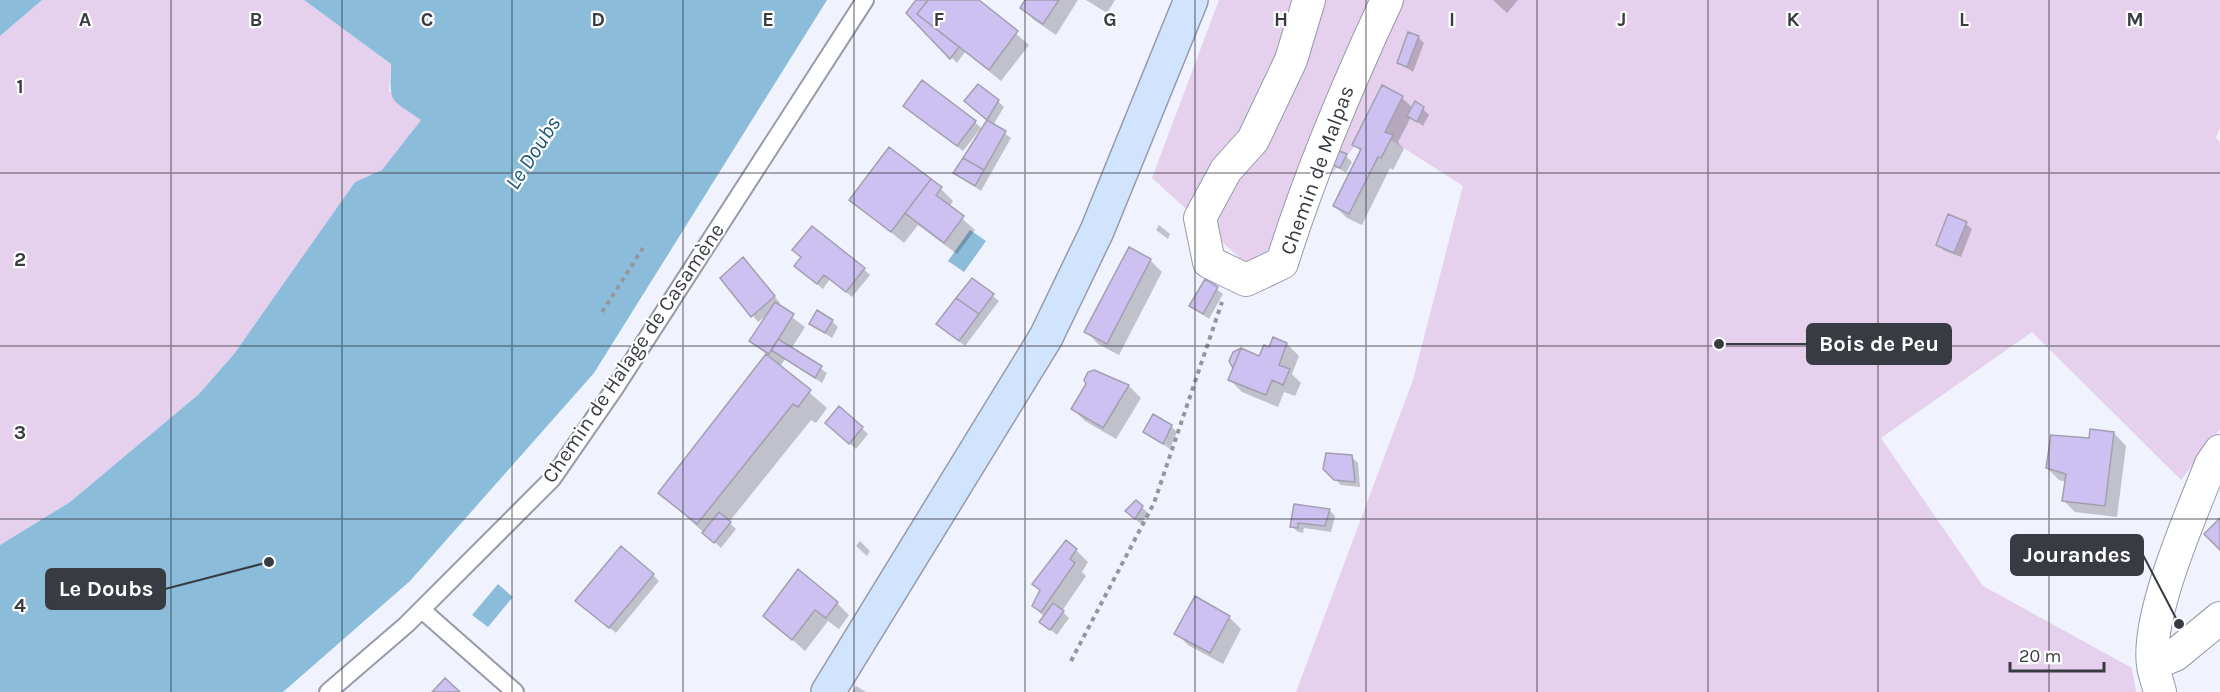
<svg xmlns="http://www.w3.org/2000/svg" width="2220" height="692" font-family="Karla,sans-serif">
  <rect width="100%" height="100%" fill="#f0f2fd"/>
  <path fill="#e5d1ed" d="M42 0H304L391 64 389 91 421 120 382 170 355 182 234 354 199 394 70 502 0 545V36Z
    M1219 0H2220V127L2216 138 2220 142V429L2181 480 2032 332 1881 438 1983 586 2132 668 2136 692H1296L1413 380 1463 186 1371 127 1252 269 1152 178Z"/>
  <path fill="#8bbddb" d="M0 0H42L0 36Z
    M304 0H827L594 373 410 581 283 692H0V545L70 502 199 394 234 354 355 182 382 170 421 120C388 97 390 105 391 64Z
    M970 230 986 241 964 272 948 261Z
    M498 584 513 597 488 627 472 615Z"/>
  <path fill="#0003" d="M917 0H977L1029 45 1001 81 965 52 957 63 908 13Z
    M1027 0H1078L1056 35 1034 20 1021 8Z
    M1086 0H1115L1107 13Z
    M1493 0H1518L1507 13Z
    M1418 37 1424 43 1413 72 1399 63Z
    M1402 98 1413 108 1423 109 1429 115 1423 126 1411 117 1398 142 1404 149 1393 170 1390 168 1362 225 1347 218 1335 206 1361 152 1354 144Z
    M998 101 1004 107 993 125 1011 138 981 191 955 173 989 120 972 107Z
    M911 111 975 122 981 128 963 151Z
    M889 149 941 189 953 201 949 207 975 230 957 254 918 225 904 243 851 200Z
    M1346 156 1352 162 1346 173 1332 164Z
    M1949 216 1966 224 1972 229 1961 257 1943 250 1937 244Z
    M1159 225 1170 234 1168 239 1156 230Z
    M1150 260 1162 272 1119 355 1098 344 1086 331Z
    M749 265 780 303 777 306 805 327 791 349 827 373 822 383 785 359 780 367 827 408 816 423 811 420 729 522 736 529 721 548 660 493 767 355 751 341 768 314 758 322 722 278Z
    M864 269 870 275 852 297 830 279 823 289 802 272Z
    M972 280 999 301 965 346 938 324Z
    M1205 281 1223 294 1209 319 1191 306Z
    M832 321 838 327 832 338 811 324Z
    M1287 344 1299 356 1292 374 1301 383 1295 396 1284 392 1278 407 1242 392 1230 380 1260 357Z
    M1094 372 1129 386 1141 398 1116 439 1085 421 1073 409Z
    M840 408 868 434 856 449 833 428Z
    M1171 426 1177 432 1170 449 1145 432Z
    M2114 433 2126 446 2117 517 2075 512 2063 500 2066 482 2059 480 2047 468 2090 440Z
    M1352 457 1358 463 1360 487 1341 485 1324 469Z
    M1295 505 1329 510 1335 516 1331 532 1304 528 1303 533 1298 532 1292 526Z
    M1142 507 1148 513 1141 524 1133 517Z
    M860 541 870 551 867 556 856 546Z
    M1076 550 1088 562 1082 572 1086 576 1062 611 1069 618 1057 635 1047 627 1044 617 1034 606Z
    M653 575 659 581 616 633 583 607Z
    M837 603 849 615 839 629 828 621 805 651 765 616Z
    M1229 617 1241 629 1223 664 1188 645 1176 633Z
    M856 686 866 692H852Z"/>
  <path fill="#ccc1f1" stroke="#a39fb0" stroke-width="1.5" d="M916 0H928L917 14 959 47 950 59 906 13Z
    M928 0H979L1018 31 989 70 917 14Z
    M1025 0H1059L1043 24 1020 8Z
    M1408 32 1419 36 1407 67 1397 63Z
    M922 80 976 121 957 146 903 106Z
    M978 84 999 100 987 120 964 101Z
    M1382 85 1403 96 1385 132 1393 135 1381 158 1378 157 1349 214 1333 206 1361 149 1352 145Z
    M1415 101 1424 107 1417 122 1407 116Z
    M987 120 1006 131 984 170 963 158Z
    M889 147 931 179 891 232 849 200Z
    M1337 150 1347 154 1340 168 1330 164Z
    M963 158 984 170 975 186 953 173Z
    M931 179 942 187 936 195 964 216 944 243 905 213Z
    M1948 214 1967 222 1954 253 1936 245Z
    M812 226 865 268 846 292 824 275 817 284 794 266 801 257 792 250Z
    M1129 247 1151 259 1107 344 1084 332Z
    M743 257 775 296 751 317 720 278Z
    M972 278 994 294 979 314 956 298Z
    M1205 279 1218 287 1203 314 1189 306Z
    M956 298 979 314 959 341 936 324Z
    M775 302 794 314 769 354 749 341Z
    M817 310 833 320 825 333 809 324Z
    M1273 337 1287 343 1279 365 1290 369 1283 385 1272 380 1266 395 1228 380 1241 348 1259 356 1264 345 1269 347Z
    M778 339 822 366 815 378 771 350Z
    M1241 348 1233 368 1229 361 1233 352Z
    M766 354 811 390 798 407 793 404 697 524 658 493Z
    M1094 370 1129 385 1103 428 1071 409 1086 384 1084 380 1088 372Z
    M839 406 863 427 849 444 825 423Z
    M1153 414 1172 425 1163 444 1143 432Z
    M2090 429 2114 432 2105 506 2062 501 2066 474 2046 468 2051 435 2089 438Z
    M1326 453 1352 455 1355 482 1334 480 1323 469Z
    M1136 500 1143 506 1135 519 1125 511Z
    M1294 504 1330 509 1325 526 1298 523V528L1290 527Z
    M719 512 731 522 714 543 702 533Z
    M2220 518V550L2204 534Z
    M1066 540 1077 549 1070 559 1075 563 1041 612 1032 606 1040 590 1032 584Z
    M621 546 654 574 609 628 575 601Z
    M798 569 838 602 826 618 815 610 792 640 763 616Z
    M1195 596 1230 616 1210 653 1174 634Z
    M1053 603 1064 611 1050 630 1039 622Z
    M445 678 458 690 460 692H432Z"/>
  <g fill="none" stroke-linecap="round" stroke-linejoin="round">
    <defs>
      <path id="service" d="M422 610 515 692
        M328 692 406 625 552 479 615 388 865 0"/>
      <path id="minor" d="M1309 0 1291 60 1253 140 1226 170 1200 218 1209 262 1246 280 1282 263C1310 173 1347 86 1387 0
        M2153 664 2175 655 2220 618
        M2160 692C2158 683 2154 674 2153 665 2146 615 2192 513 2211 464L2220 451"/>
      <path id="secondary" d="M828 692 1046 337 1097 231 1191 0"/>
    </defs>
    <use href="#service" stroke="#969aaa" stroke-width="20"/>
    <use href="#minor" stroke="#969aaa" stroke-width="34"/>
    <use href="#secondary" stroke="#969aaa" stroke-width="36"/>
    <path stroke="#94969f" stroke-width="4" stroke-dasharray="4.5 4.5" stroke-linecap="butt" d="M602 312 643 248
      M1071 661 1154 503 1222 302"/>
    <use href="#service" stroke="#fff" stroke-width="16"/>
    <use href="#minor" stroke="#fff" stroke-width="32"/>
    <use href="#secondary" stroke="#d1e4fe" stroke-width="33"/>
  </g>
  <path fill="none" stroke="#393b42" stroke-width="1.5" stroke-opacity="0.55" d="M171 0V692M342 0V692M512 0V692M683 0V692M854 0V692M1025 0V692M1195 0V692M1366 0V692M1537 0V692M1708 0V692M1878 0V692M2049 0V692M0 173H2220M0 346H2220M0 519H2220"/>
  <g text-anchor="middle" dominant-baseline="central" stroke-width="4.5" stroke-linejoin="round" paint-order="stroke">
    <g font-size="21" fill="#393b42" stroke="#fff">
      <text transform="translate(1317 170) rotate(-70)">Chemin de Malpas</text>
      <text transform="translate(633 353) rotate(-56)">Chemin de Halage de Casamène</text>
    </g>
    <g font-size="22" font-style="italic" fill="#1d5877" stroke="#fff">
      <text transform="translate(533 153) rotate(-57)">Le Doubs</text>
    </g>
  </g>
  <g font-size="20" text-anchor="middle" font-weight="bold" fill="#393b42" stroke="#fff" stroke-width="4.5" stroke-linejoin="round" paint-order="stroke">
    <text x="85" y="26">A</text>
    <text x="256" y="26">B</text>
    <text x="427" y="26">C</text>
    <text x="598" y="26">D</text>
    <text x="768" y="26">E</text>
    <text x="939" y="26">F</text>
    <text x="1110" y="26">G</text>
    <text x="1281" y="26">H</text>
    <text x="1452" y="26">I</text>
    <text x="1622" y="26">J</text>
    <text x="1793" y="26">K</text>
    <text x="1964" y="26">L</text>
    <text x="2135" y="26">M</text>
    <text x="20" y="93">1</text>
    <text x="20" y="266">2</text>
    <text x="20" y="439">3</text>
    <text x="20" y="612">4</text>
  </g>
  <path fill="none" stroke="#393b42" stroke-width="2" d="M1719 344L1807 344M2179 624L2143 555M269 562L165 589"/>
  <g fill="#393b42" stroke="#fff" stroke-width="2">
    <circle cx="1719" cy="344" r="6"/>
    <circle cx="2179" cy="624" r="6"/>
    <circle cx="269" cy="562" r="6"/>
  </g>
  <g fill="#393b42" stroke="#393b42" stroke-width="2">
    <rect x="1807" y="324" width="144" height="40" rx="6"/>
    <rect x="2011" y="535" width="132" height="40" rx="6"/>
    <rect x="46" y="569" width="119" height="40" rx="6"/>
  </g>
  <g font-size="22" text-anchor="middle" font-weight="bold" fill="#fff">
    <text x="1879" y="351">Bois de Peu</text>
    <text x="2077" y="562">Jourandes</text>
    <text x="106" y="596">Le Doubs</text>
  </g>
  <path d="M2010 662v9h94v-9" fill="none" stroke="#393b42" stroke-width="3"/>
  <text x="2019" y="662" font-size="18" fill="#393b42" stroke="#ffffff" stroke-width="4.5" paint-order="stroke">20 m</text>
</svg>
